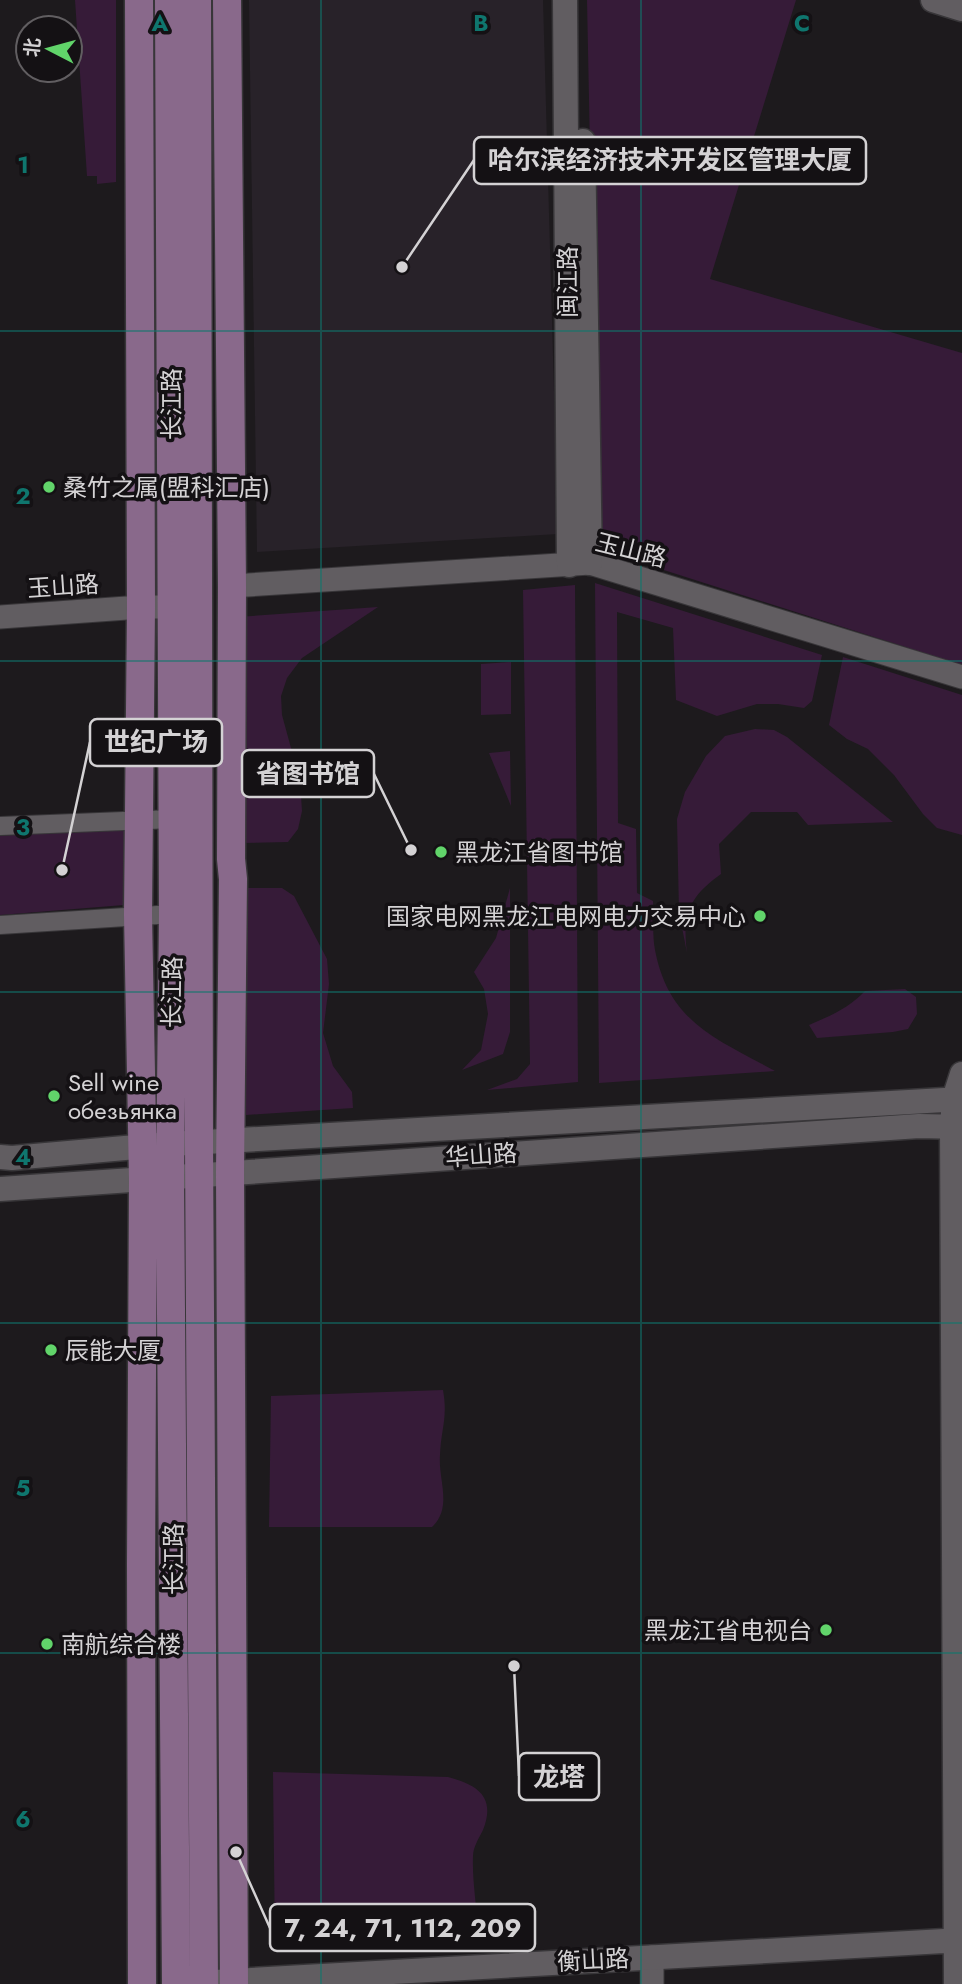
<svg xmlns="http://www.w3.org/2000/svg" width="962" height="1984" font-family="Jost,'Noto Sans SC',sans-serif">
  <rect width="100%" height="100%" fill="#1d1a1d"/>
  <path fill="#282229" d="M249 0H543L558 534 257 552Z"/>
  <path fill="#361b38" d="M75 0H116V182L97 184V176H87Z
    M587 0H796L710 279 962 353V665L598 549Z
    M595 583 822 655 812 701 804 708 778 704H757L717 716 676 700 673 628 617 612 618 823 636 829 637 893 653 901C654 917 652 935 655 950 669 1023 717 1039 775 1071L599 1083Z
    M575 585 578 1082 487 1090 517 1079 530 1064 523 590Z
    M378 607 302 658 287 678 281 696 282 715 300 781 302 811 298 829 288 842 241 843 237 617Z
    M843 657 962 695V835L937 828 923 814 894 775 868 749 847 739 829 725Z
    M511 662V714L481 715V664Z
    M755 729 774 730 787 737 893 822 808 825 797 812H751L719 844 721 874C689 897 682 914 687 953L679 912 677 819 685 792 706 756 725 736Z
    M510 751 511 806 489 753Z
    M124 827V905L0 915V836Z
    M241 888H282L294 896 327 959 329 984 323 1033 333 1066 352 1092 353 1108 246 1115Z
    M510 888V1032L503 1054 462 1070 481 1050 488 1014 484 989 474 972 496 938Z
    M905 989 916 997 917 1014 908 1029 893 1032 817 1038 809 1025C830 1016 849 1008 865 991Z
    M443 1390C448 1418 441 1429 440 1455 438 1480 453 1507 432 1527H269L271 1396Z
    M273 1772 448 1777C478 1785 496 1797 483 1830 479 1838 473 1847 473 1856 472 1881 477 1907 478 1933L275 1945Z"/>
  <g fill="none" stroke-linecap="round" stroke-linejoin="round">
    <defs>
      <path id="minor" d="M0 826 173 819
        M0 925 173 914"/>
      <path id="tertiary" d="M232 586 590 563 962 677
        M0 617 141 607H172
        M652 1957V1984"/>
      <path id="secondary" d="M565 0 569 565
        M933 0 962 9
        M583 141 590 563
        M0 1157 12 1158 170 1144 962 1099
        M0 1189 919 1126 962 1127
        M215 1982 962 1940
        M956 1984 952 1127 954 1099 962 1074"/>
      <path id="primary" d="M139 0 141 607 138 915 143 1179 141 1565 142 1984
        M169 0 173 914 170 1177 176 1984
        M197 0 199 1144 204 1984
        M227 0 232 586 231 859 233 879 230 1172 234 1984"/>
    </defs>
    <use href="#minor" stroke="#383639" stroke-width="20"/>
    <use href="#tertiary" stroke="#383639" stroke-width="25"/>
    <use href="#secondary" stroke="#383639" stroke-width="27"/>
    <use href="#primary" stroke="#383639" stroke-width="31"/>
    <use href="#minor" stroke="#615d61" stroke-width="18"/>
    <use href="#tertiary" stroke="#615d61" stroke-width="23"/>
    <use href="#secondary" stroke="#615d61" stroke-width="24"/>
    <use href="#primary" stroke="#89698b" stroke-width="28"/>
  </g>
  <path fill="none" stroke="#0f766e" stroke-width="2" stroke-opacity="0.55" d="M321 0V1984M641 0V1984M0 331H962M0 661H962M0 992H962M0 1323H962M0 1653H962"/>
  <g fill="#61d46a" stroke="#141114" stroke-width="2.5">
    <circle cx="49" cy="487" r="7"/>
    <circle cx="441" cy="852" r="7"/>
    <circle cx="760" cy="916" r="7"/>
    <circle cx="54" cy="1096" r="7"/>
    <circle cx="51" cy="1350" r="7"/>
    <circle cx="826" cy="1630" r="7"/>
    <circle cx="47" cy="1644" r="7"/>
  </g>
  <g text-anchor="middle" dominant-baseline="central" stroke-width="7" stroke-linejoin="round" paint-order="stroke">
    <g font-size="24" fill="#d4d2d4" stroke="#141114">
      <text transform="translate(567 282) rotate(-90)">闽江路</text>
      <text transform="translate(171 404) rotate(-90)">长江路</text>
      <text transform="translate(631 550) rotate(14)">玉山路</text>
      <text transform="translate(63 586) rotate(-4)">玉山路</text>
      <text transform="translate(172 992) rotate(-89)">长江路</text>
      <text transform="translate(481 1155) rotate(-4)">华山路</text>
      <text transform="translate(173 1559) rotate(-90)">长江路</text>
      <text transform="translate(593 1960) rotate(-3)">衡山路</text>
    </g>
    <g font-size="24" fill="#d4d2d4" stroke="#141114" text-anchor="start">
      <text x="63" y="487">桑竹之属(盟科汇店)</text>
      <text x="455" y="852">黑龙江省图书馆</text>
      <text x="746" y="916" text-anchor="end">国家电网黑龙江电网电力交易中心</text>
      <text x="68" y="1082">Sell wine<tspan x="68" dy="28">обезьянка</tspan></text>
      <text x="65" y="1350">辰能大厦</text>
      <text x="812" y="1630" text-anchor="end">黑龙江省电视台</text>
      <text x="61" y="1644">南航综合楼</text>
    </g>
  </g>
  <g font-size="23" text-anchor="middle" font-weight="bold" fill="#0f766e" stroke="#141114" stroke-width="7" stroke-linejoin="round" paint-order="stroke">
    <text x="160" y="31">A</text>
    <text x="481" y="31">B</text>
    <text x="802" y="31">C</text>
    <text x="23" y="173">1</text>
    <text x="23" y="504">2</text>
    <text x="23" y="835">3</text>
    <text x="23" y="1165">4</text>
    <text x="23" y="1496">5</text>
    <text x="23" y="1827">6</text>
  </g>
  <path fill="none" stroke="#d4d2d4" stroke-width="2.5" d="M402 267L474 160M62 870L90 742M411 850L374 774M514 1666L519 1776M236 1852L270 1928"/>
  <g fill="#d4d2d4" stroke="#141114" stroke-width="2.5">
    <circle cx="402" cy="267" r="7"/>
    <circle cx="62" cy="870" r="7"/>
    <circle cx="411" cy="850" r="7"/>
    <circle cx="514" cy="1666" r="7"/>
    <circle cx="236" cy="1852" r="7"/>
  </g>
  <g fill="#141114" stroke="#d4d2d4" stroke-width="2.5">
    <rect x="474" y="137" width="392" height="47" rx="7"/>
    <rect x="90" y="719" width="132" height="47" rx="7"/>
    <rect x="242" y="750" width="132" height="47" rx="7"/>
    <rect x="519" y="1753" width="80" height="47" rx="7"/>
    <rect x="270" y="1904" width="265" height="47" rx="7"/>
  </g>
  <g font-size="26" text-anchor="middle" font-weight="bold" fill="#d4d2d4">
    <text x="670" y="169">哈尔滨经济技术开发区管理大厦</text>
    <text x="156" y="751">世纪广场</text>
    <text x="308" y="783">省图书馆</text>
    <text x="559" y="1786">龙塔</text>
    <text x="403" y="1937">7, 24, 71, 112, 209</text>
  </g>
  <g transform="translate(49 49) rotate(276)"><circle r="33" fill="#141114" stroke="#615e61" stroke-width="2"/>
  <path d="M0-5L12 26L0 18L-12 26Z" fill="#61d46a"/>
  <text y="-10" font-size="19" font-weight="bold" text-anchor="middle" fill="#d4d2d4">北</text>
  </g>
</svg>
